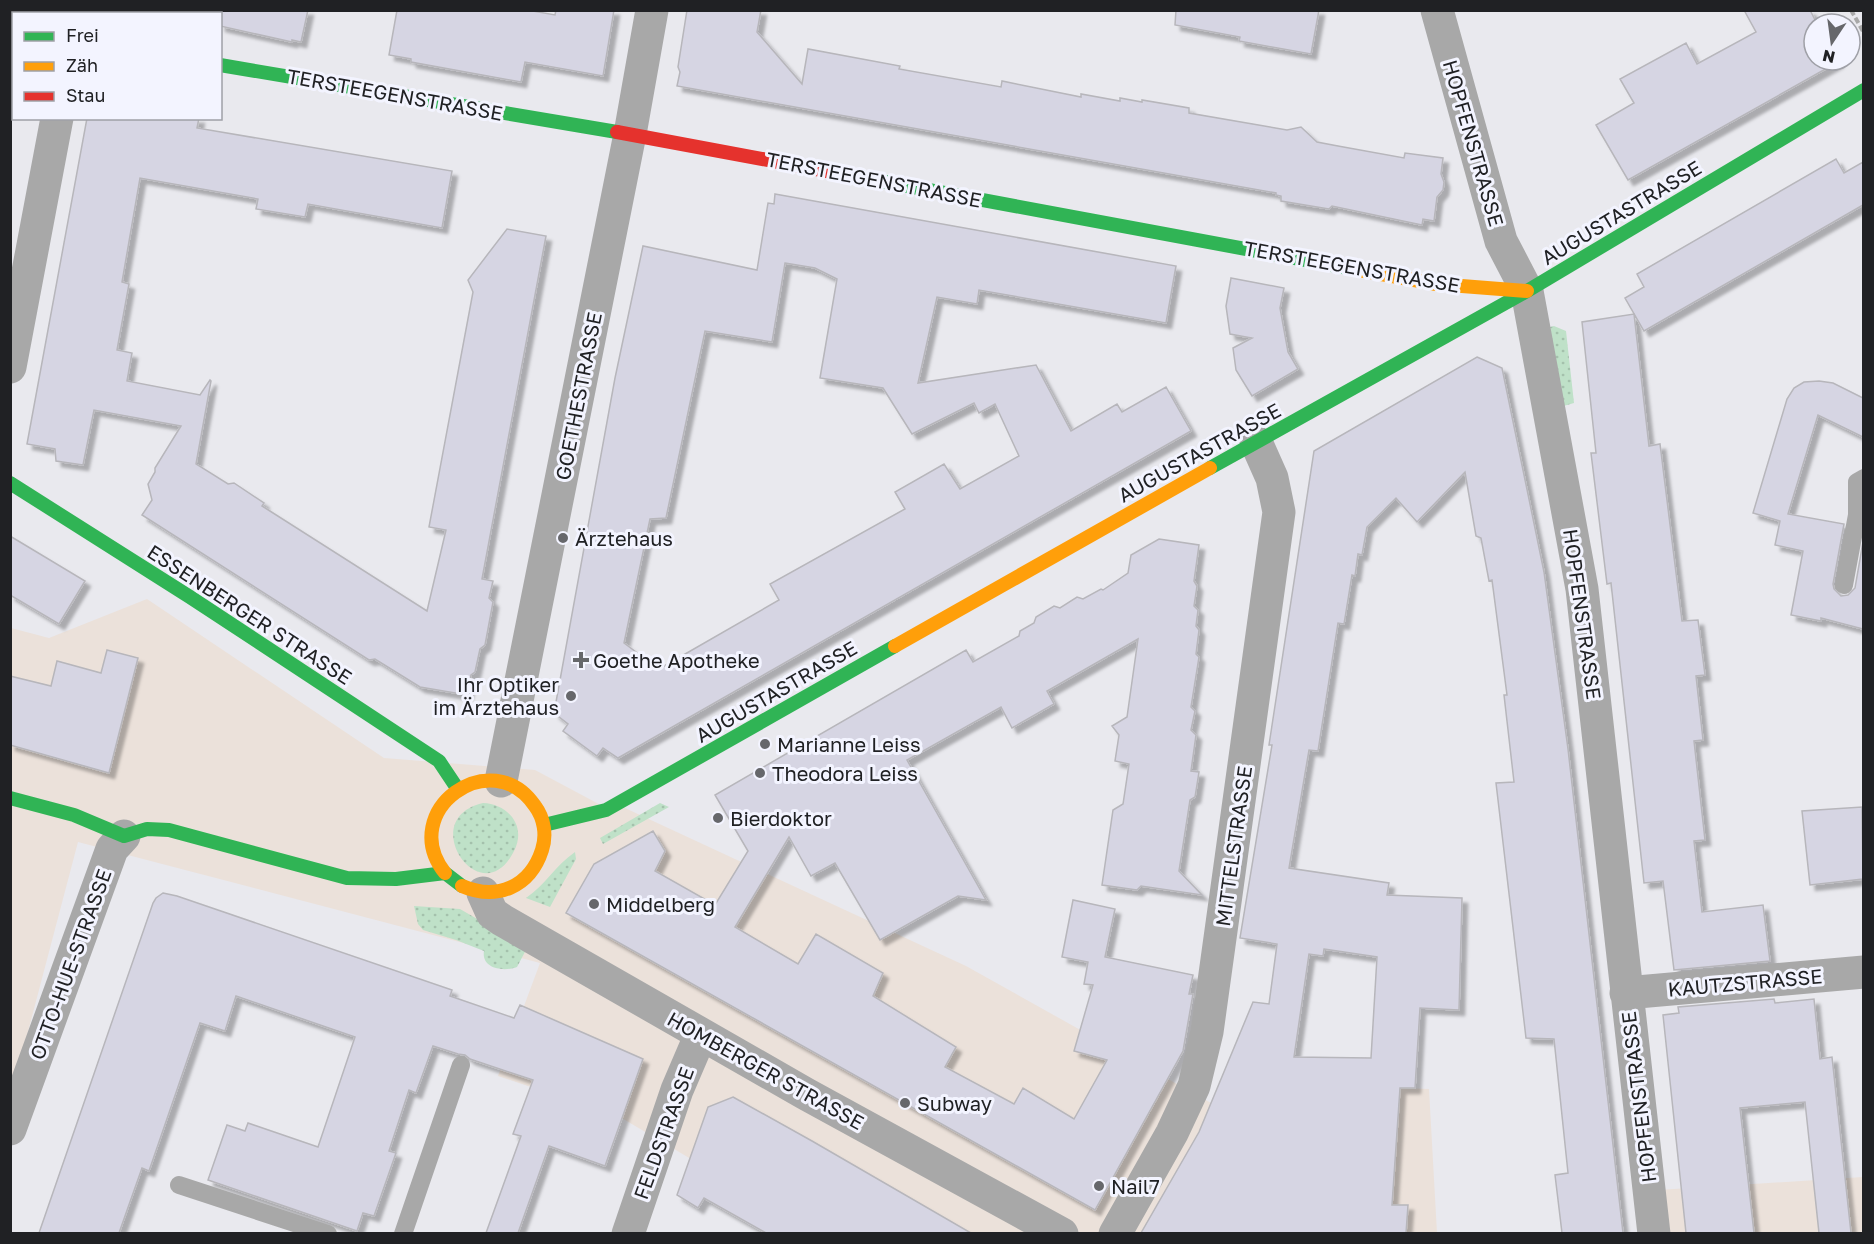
<svg xmlns="http://www.w3.org/2000/svg" width="1874" height="1244" font-family="'Golos Text',sans-serif">
  <defs>
    <pattern id="grass-dots" width="8" height="8" patternUnits="userSpaceOnUse" patternTransform="scale(1.5)"><rect width="8" height="8" fill="#bfe1c8"/><path d="M2 2h.1M6 6h.1" fill="none" stroke="#a4c1ac" stroke-width="1.8" stroke-linecap="round"/></pattern>
    <filter id="shadow"><feDropShadow dx="5.5" dy="5.5" stdDeviation="1.5" flood-color="#0004"/></filter>
  </defs>
  <rect width="100%" height="100%" fill="#e9e9ee"/>
  <path fill="#ebe1da" d="M147 599 384 758 535 770 610 810 625 808 966 966 1270 1136 1298 1084 1429 1089 1437 1233H816L620 1117 498 1076 540 963 78 842 11 1096V628L49 638Z
    M1863 1177V1233H1663L1658 1190Z"/>
  <path fill="url(#grass-dots)" d="M1554 326 1566 331 1574 403 1560 407 1550 327Z
    M483 803C508 804 527 826 514 851 482 916 414 819 483 803Z
    M660 803 669 807 603 844 600 838Z
    M575 852 576 859 550 907 526 898C545 885 556 865 575 852Z
    M414 906 460 909 527 948 517 967C504 972 481 969 484 951L456 940 423 930 418 924Z"/>
  <path fill="#d6d5e3" stroke="#b7b6bb" stroke-width="1.5" fill-rule="evenodd" filter="url(#shadow)" d="M206 10H308L301 42 292 40V42L220 26V14H206Z
    M397 10H527L555 15 556 10H614L603 76 525 62 521 82 411 62V59L389 55Z
    M687 10H761L757 32 802 84 808 49 900 66 899 69 1001 87 1002 81 1081 97V94L1120 101V98L1142 102V100L1189 108V113L1287 130 1301 127 1317 142 1338 146 1404 158 1405 153 1443 158 1441 174 1444 182 1443 190 1437 197 1434 221 1423 219 1422 225 1332 206 1329 209 1281 201V196L1276 195V193L677 86 680 72 678 67Z
    M1176 10H1319L1311 54 1239 41 1240 37 1175 25Z
    M1744 10H1810L1817 24H1814V60H1837L1838 62 1628 180 1596 125 1634 103 1620 79 1686 43 1697 64 1756 32Z
    M87 118H199L197 128 452 171 442 228 308 204 305 217 256 209 258 199 140 178 122 282 129 284 117 350 132 353 127 381 200 395 210 380 211 381 196 464 228 484 234 483 264 503 262 506 427 611 446 530 429 527 473 292 468 280 507 229 546 236 482 579 493 581 489 598 493 602 485 645 480 649 475 672 471 675 467 695 420 687 375 659 369 660 142 515 152 500 148 484 155 472V468L181 426 94 410 83 465 56 461 55 449 27 444Z
    M1836 159 1844 173 1863 162V205L1644 331 1625 298 1644 287 1637 274Z
    M775 194 1176 266 1166 323 979 290 977 304 937 297 918 383 1036 365 1071 431 1117 404 1122 412 1166 387 1191 431 618 758 603 748 597 756 563 731 568 724 554 713 615 378 643 246 757 270 768 203 774 204ZM785 263 815 268 837 279 820 378 883 388 912 434 974 403 979 413 995 404 1019 456 960 489 944 464 895 492 905 509 770 584 779 600 659 669 624 643 650 519 666 518 705 331 772 342Z
    M1231 278 1284 288 1280 308 1288 352 1298 369 1252 396 1236 370 1233 348 1252 338 1230 334 1226 306Z
    M1634 314 1649 446 1660 444 1682 621 1698 620 1705 675 1696 676 1703 740 1694 741 1705 840 1694 841 1702 912 1763 905 1770 961 1674 970 1663 881 1644 883 1611 583 1607 584 1591 453H1596L1582 322Z
    M1477 357 1502 368 1544 572 1568 749 1623 1233H1562L1555 1175 1568 1173 1554 1039 1526 1038 1496 783 1514 782 1504 695H1507L1492 580 1489 581 1481 538 1476 536 1465 472 1417 522 1396 498 1367 527 1362 555 1358 554 1355 576 1352 575 1344 624 1338 623 1318 751 1309 750 1289 868 1389 883 1387 895 1462 898 1459 1010 1420 1008 1415 1088H1400L1392 1205H1408L1406 1233H1141L1199 1132 1253 1002 1269 1004 1277 944 1240 938 1272 745H1269L1314 451ZM1324 949 1377 957 1371 1058 1294 1057 1309 954 1323 956Z
    M1819 381 1833 383 1863 398V437L1818 415 1788 514 1844 524 1833 584 1834 589 1841 596 1848 595 1855 588 1863 542V629L1821 618V621L1791 615 1803 551 1775 545 1780 521 1753 513 1787 399 1794 388 1804 382Z
    M10 536 85 581 59 624 10 595Z
    M1159 539 1199 545 1194 581 1197 586 1194 606 1198 610 1196 626 1199 630 1196 654 1199 657 1191 707 1195 711 1191 730 1196 735 1191 771 1199 772 1195 797 1190 800 1188 813 1179 871 1202 895 1141 886 1137 890 1102 885 1113 810 1123 804 1129 764 1115 761 1119 735 1112 726 1127 717 1138 639 1047 691 1054 704 1012 728 1001 707 907 760 986 900 958 896 880 940 835 863 811 876 789 837 735 927 798 964 816 934 883 973 873 996 956 1047 945 1067 1014 1104 1023 1088 1074 1119 1107 1060 1074 1051 1093 985 1084 984 1088 962 1062 957 1073 900 1115 909 1105 957 1193 975 1189 994H1193L1183 1051 1095 1210 566 913 594 864 653 831 665 851 655 871 715 905 748 851 715 795 966 650 973 662 1019 636 1020 631 1034 623 1036 617 1054 606 1060 608 1077 597 1083 599 1101 589 1103 590 1128 573 1131 555Z
    M107 650 138 658 109 773 10 745V676L51 686 57 661 101 673Z
    M1862 807 1863 879 1810 885 1802 811Z
    M163 893 177 896 452 990 450 996 514 1018 520 1005 643 1059 605 1166 549 1146 518 1233H486L521 1136 513 1134 533 1080 470 1059 465 1055 458 1054 433 1046 416 1093 409 1090 389 1151 396 1153 374 1216 363 1213 357 1231 208 1180 227 1125 245 1131 248 1123 318 1147 355 1037 236 996 225 1031 200 1023 149 1171 142 1168 119 1233H39L153 903 156 898Z
    M1774 999 1775 1003 1814 999 1820 1059 1832 1057 1851 1233H1819L1805 1102 1740 1108 1754 1233H1686L1663 1015 1679 1013 1678 1007Z
    M733 1097 812 1141 971 1233H766L704 1198 698 1208 677 1195 708 1107Z"/>
  <g fill="none" stroke-linecap="round" stroke-linejoin="round">
    <path stroke="#a8a8a8" stroke-width="4" stroke-dasharray="6 3" stroke-linecap="butt" d="M1851 10 1864 33"/>
    <path stroke="#a8a8a8" stroke-width="18" d="M1844 585 1857 515V482L1864 478
      M179 1185 328 1234
      M403 1234 461 1065"/>
    <path stroke="#a8a8a8" stroke-width="33" d="M40 10 45 14
      M1437 10 1501 241 1527 291 1582 589 1654 1234
      M10 367 57 118
      M501 781 630 134 652 10
      M483 893 492 913 502 920 806 1094 1062 1234
      M1626 993 1864 972
      M10 1129 112 849 124 836
      M628 1234 677 1090 701 1034
      M1115 1234 1172 1133 1194 1086 1207 1032 1279 512 1272 478 1256 442"/>
    <path stroke="#30b455" stroke-width="14" d="M220 65 617 132
      M848 175 1348 268
      M1210 468 1527 291 1864 90
      M10 483 190 597 439 761 457 788
      M10 798 74 815 124 836 147 829 169 830 347 878 396 879 445 873 462 886
      M544 825 606 810 895 646"/>
    <path stroke="#ff9f0a" stroke-width="14" d="M1348 268 1436 284 1527 291
      M895 646 1210 468
      M445 873C396 811 492 742 535 806 544 818 547 835 542 850 530 887 497 901 462 886"/>
    <path stroke="#e5322d" stroke-width="14" d="M617 132 848 175"/>
  </g>
  <g fill="#66676b" stroke="#f3f4ff" stroke-width="2">
    <circle cx="563" cy="538" r="6"/>
    <path d="M578 651h6v6h6v6h-6v6h-6v-6h-6v-6h6z"/>
    <circle cx="571" cy="696" r="6"/>
    <circle cx="765" cy="744" r="6"/>
    <circle cx="760" cy="773" r="6"/>
    <circle cx="718" cy="818" r="6"/>
    <circle cx="594" cy="904" r="6"/>
    <circle cx="905" cy="1103" r="6"/>
    <circle cx="1099" cy="1186" r="6"/>
  </g>
  <g text-anchor="middle" dominant-baseline="central" stroke-width="6" stroke-linejoin="round" paint-order="stroke">
    <g font-size="20" fill="#202124" stroke="#f3f4ff">
      <text transform="translate(395 94) rotate(10)">TERSTEEGENSTRASSE</text>
      <text transform="translate(1474 143) rotate(74)">HOPFENSTRASSE</text>
      <text transform="translate(874 179) rotate(11)">TERSTEEGENSTRASSE</text>
      <text transform="translate(1621 212) rotate(-31)">AUGUSTASTRASSE</text>
      <text transform="translate(1352 266) rotate(10)">TERSTEEGENSTRASSE</text>
      <text transform="translate(578 396) rotate(-79)">GOETHESTRASSE</text>
      <text transform="translate(1199 452) rotate(-29)">AUGUSTASTRASSE</text>
      <text transform="translate(250 614) rotate(33)">ESSENBERGER STRASSE</text>
      <text transform="translate(1583 614) rotate(82)">HOPFENSTRASSE</text>
      <text transform="translate(776 691) rotate(-30)">AUGUSTASTRASSE</text>
      <text transform="translate(1233 846) rotate(-82)">MITTELSTRASSE</text>
      <text transform="translate(70 964) rotate(-70)">OTTO-HUE-STRASSE</text>
      <text transform="translate(1745 982) rotate(-5)">KAUTZSTRASSE</text>
      <text transform="translate(766 1070) rotate(29)">HOMBERGER STRASSE</text>
      <text transform="translate(1638 1097) rotate(-97)">HOPFENSTRASSE</text>
      <text transform="translate(663 1133) rotate(-70)">FELDSTRASSE</text>
    </g>
    <g font-size="20" fill="#202124" stroke="#f3f4ff" text-anchor="start">
      <text x="575" y="538">Ärztehaus</text>
      <text x="593" y="660">Goethe Apotheke</text>
      <text x="559" y="684" text-anchor="end">Ihr Optiker<tspan x="559" dy="23">im Ärztehaus</tspan></text>
      <text x="777" y="744">Marianne Leiss</text>
      <text x="772" y="773">Theodora Leiss</text>
      <text x="730" y="818">Bierdoktor</text>
      <text x="606" y="904">Middelberg</text>
      <text x="917" y="1103">Subway</text>
      <text x="1111" y="1186">Nail7</text>
    </g>
  </g>
  <rect width="1874" height="1244" fill="none" stroke="#202124" stroke-width="24"/>
  <rect x="12" y="12" width="210" height="108" fill="#f3f4ff" stroke="#9fa0a7" stroke-width="1.5"/>
  <rect x="24" y="32" width="30" height="9" fill="#30b455" stroke="#9fa0a7" stroke-width="1.5"/>
  <text x="66" y="42" font-size="18" fill="#202124">Frei</text>
  <rect x="24" y="62" width="30" height="9" fill="#ff9f0a" stroke="#9fa0a7" stroke-width="1.5"/>
  <text x="66" y="72" font-size="18" fill="#202124">Zäh</text>
  <rect x="24" y="92" width="30" height="9" fill="#e5322d" stroke="#9fa0a7" stroke-width="1.5"/>
  <text x="66" y="102" font-size="18" fill="#202124">Stau</text>
  <g transform="translate(1832 42) rotate(193)"><circle r="28" fill="#f3f4ff" stroke="#9fa0a7" stroke-width="1.5"/>
  <path d="M0-4.5L10 22L0 15L-10 22Z" fill="#66676b"/>
  <text y="-9" font-size="16" font-weight="bold" text-anchor="middle" fill="#202124">N</text>
  </g>
</svg>
